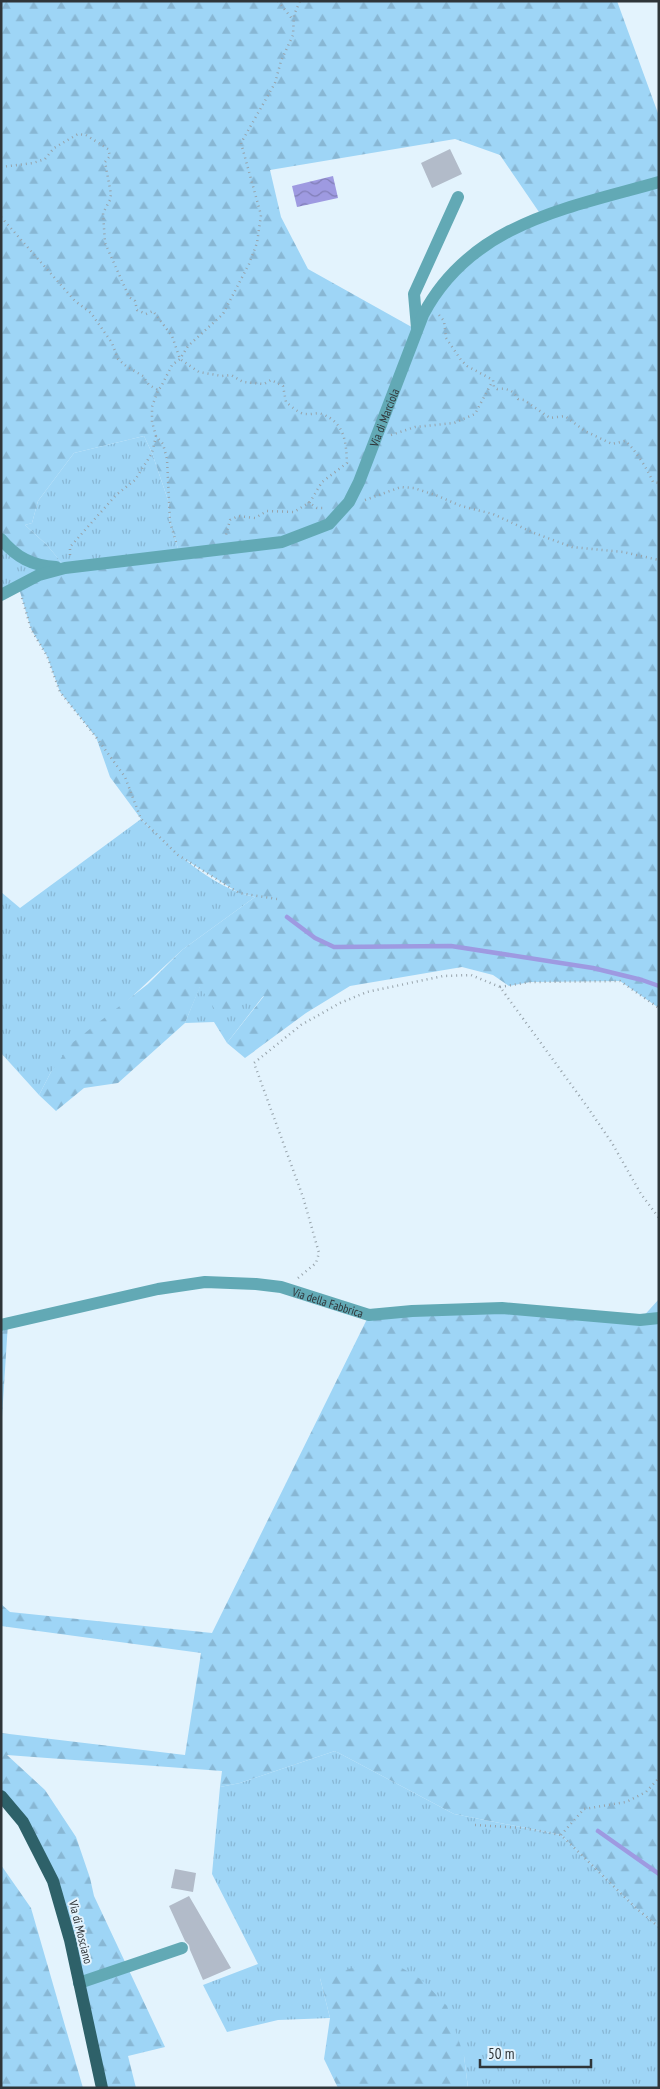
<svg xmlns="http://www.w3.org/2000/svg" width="660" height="2089" font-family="'PT Sans Narrow',sans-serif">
  <defs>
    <pattern id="grass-tufts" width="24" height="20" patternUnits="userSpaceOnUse" patternTransform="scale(1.25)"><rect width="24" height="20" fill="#9ed5f6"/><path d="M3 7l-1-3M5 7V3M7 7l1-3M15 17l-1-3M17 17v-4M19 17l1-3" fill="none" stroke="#88b7d4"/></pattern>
    <pattern id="forest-firs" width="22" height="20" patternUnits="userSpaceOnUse" patternTransform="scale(1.25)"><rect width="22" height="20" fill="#9ed5f6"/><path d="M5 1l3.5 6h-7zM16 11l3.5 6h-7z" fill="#88b7d4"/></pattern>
    <pattern id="water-waves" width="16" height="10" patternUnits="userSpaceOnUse" patternTransform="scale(1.25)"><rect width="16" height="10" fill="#9e9ae1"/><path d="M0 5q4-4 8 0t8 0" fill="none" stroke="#817eb7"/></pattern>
  </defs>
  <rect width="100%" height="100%" fill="#e3f3fd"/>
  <path fill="url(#grass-tufts)" d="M144 436 152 453 168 500 170 522 180 555 1 595V535L65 567 47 545 25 525 32 523 38 501 74 453Z
    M141 819C172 849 211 888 255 897L182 950 51 1072 39 1095 1 1053V892L20 908Z
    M200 986 264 995 227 1043 214 1022 185 1023Z
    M335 1751 454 1814 561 1835 637 1909 659 1927V2088H468L464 2056 320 1978 330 2018 278 2020 227 2032 203 1985 258 1964 212 1874 220 1787 240 1783Z"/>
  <path fill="url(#forest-firs)" fill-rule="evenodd" d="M1 1H617L659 116V1008L620 981 530 982 509 986 493 975 462 967 350 986 306 1013 245 1058 227 1043 264 996 218 1014 200 987 185 1023 118 1083 84 1088 56 1111 39 1095 51 1072 72 1043 148 984 182 950 255 897 239 893 178 855 141 819 110 777 96 737 60 692 47 656 31 629 18 585 41 566 1 535ZM455 139 500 155 541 215 462 263 417 330 308 269 281 217 270 170ZM144 436 152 453 168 500 170 522 180 555 66 568 47 545 25 525 32 523 38 501 74 453Z
    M659 1299V1927L637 1909 561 1835 454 1814 335 1751 240 1783 220 1787 222 1771 7 1755 45 1790 76 1837 90 1878 94 1896 165 2047 128 2056 136 2088H102L53 1881 1 1796V1733L185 1755 201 1653 1 1626V1604L10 1612 212 1633 369 1315 502 1308 640 1320Z
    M8 1323 1 1433V1325Z
    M1 1865 31 1908 83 2088H1Z
    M368 1963 397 1965 422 1980 447 2006 464 2056 468 2088H338L324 2059 330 2018 320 1978Z"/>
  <path fill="url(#water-waves)" d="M333 176 338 198 297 207 292 186Z"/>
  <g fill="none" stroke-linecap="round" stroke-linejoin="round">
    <path stroke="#9e9ae1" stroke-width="4.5" d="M287 917 315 938 334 947 451 946 593 968 642 980 659 986
      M598 1831 659 1874"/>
  </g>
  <path fill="#b2bbc9" d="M450 149 462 174 432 188 421 163Z
    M175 1869 196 1873 193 1892 171 1888Z
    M189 1896 231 1968 203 1980 190 1950 189 1945 185 1941 169 1906Z"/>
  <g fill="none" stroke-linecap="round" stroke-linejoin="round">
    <path stroke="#97a3ab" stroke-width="2.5" stroke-dasharray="1 4" stroke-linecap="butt" d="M278 1 293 20
      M1 167 33 163 45 159 54 148 78 134 86 135 108 149 110 156 105 162 111 194 110 200 103 213 105 243 126 290 129 297 135 301 137 310 146 314 153 311 172 336 180 359 199 372 222 376 231 375 243 382 253 383 264 384 271 380 283 386 286 402C291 406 299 414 306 414 311 415 317 412 322 414 345 423 346 442 347 463L322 482 310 502 294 512 267 511 255 518 238 516 230 520 226 535
      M1 217 75 301 91 313 112 343 118 359 126 366 143 376 149 385 158 390
      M439 315 444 321 446 338 461 360 467 366 493 380 494 387 497 389C507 388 513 390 518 399L524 400 550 418 565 416 585 431 612 444 625 441C634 447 649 472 653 482L659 483
      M391 435 415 427 454 423 475 414 492 382
      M365 500 401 487 414 488 438 496 461 506 493 514 534 533 572 547 623 552 659 560
      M308 502 317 508H326
      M176 542 170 522 167 459 163 444 156 436 152 422V407L158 390 161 387 172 365 180 359 188 346 223 314 249 264 257 243 261 215 241 143 275 83 281 61 293 35 294 15 300 1
      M70 555V547L116 495 135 480 152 453 156 436
      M22 598 31 629 47 656 60 692 96 737 125 777 141 819 178 855 239 893 277 899
      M500 987 530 982 620 981 659 1008
      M298 1278 316 1263 319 1253 303 1197 254 1063 301 1025 340 1003 367 992 443 976 471 975 500 987 586 1105 612 1143 641 1194 659 1218
      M475 1825 523 1828 561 1835 637 1909 659 1927
      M561 1835 584 1809 626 1802 646 1792 659 1778"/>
    <g stroke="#62a9b5" stroke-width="12">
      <path d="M417 328 414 294 458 197"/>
      <path d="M1 539C16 557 32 566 56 567"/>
      <path id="s1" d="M1 595 39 575 65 568 282 542 329 524 349 502 359 482 423 315C471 223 568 208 659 182"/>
      <path id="s2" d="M1 1325 158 1289 205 1282 256 1284 281 1287 369 1315 412 1311 502 1308 640 1320 659 1318"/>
      <path d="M79 1983 182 1948"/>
    </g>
    <path stroke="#2e6169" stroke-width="12" d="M1 1796 23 1822 53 1881 70 1940 102 2088"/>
  </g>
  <g text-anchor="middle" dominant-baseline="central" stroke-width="4" stroke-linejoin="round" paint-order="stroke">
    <g font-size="12" fill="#2f3539" stroke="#e3f3fd">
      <text stroke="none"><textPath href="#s1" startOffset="460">Via di Marciola</textPath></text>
      <text stroke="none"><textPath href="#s2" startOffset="334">Via della Fabbrica</textPath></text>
      <text transform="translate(81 1932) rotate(76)">Via di Mosciano</text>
    </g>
  </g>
  <rect width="660" height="2089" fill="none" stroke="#2f3539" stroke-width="5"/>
  <path d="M480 2059v8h111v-8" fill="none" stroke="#2f3539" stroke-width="2.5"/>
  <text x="488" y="2059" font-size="15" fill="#2f3539" stroke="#e3f3fd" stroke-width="4" paint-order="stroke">50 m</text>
</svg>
